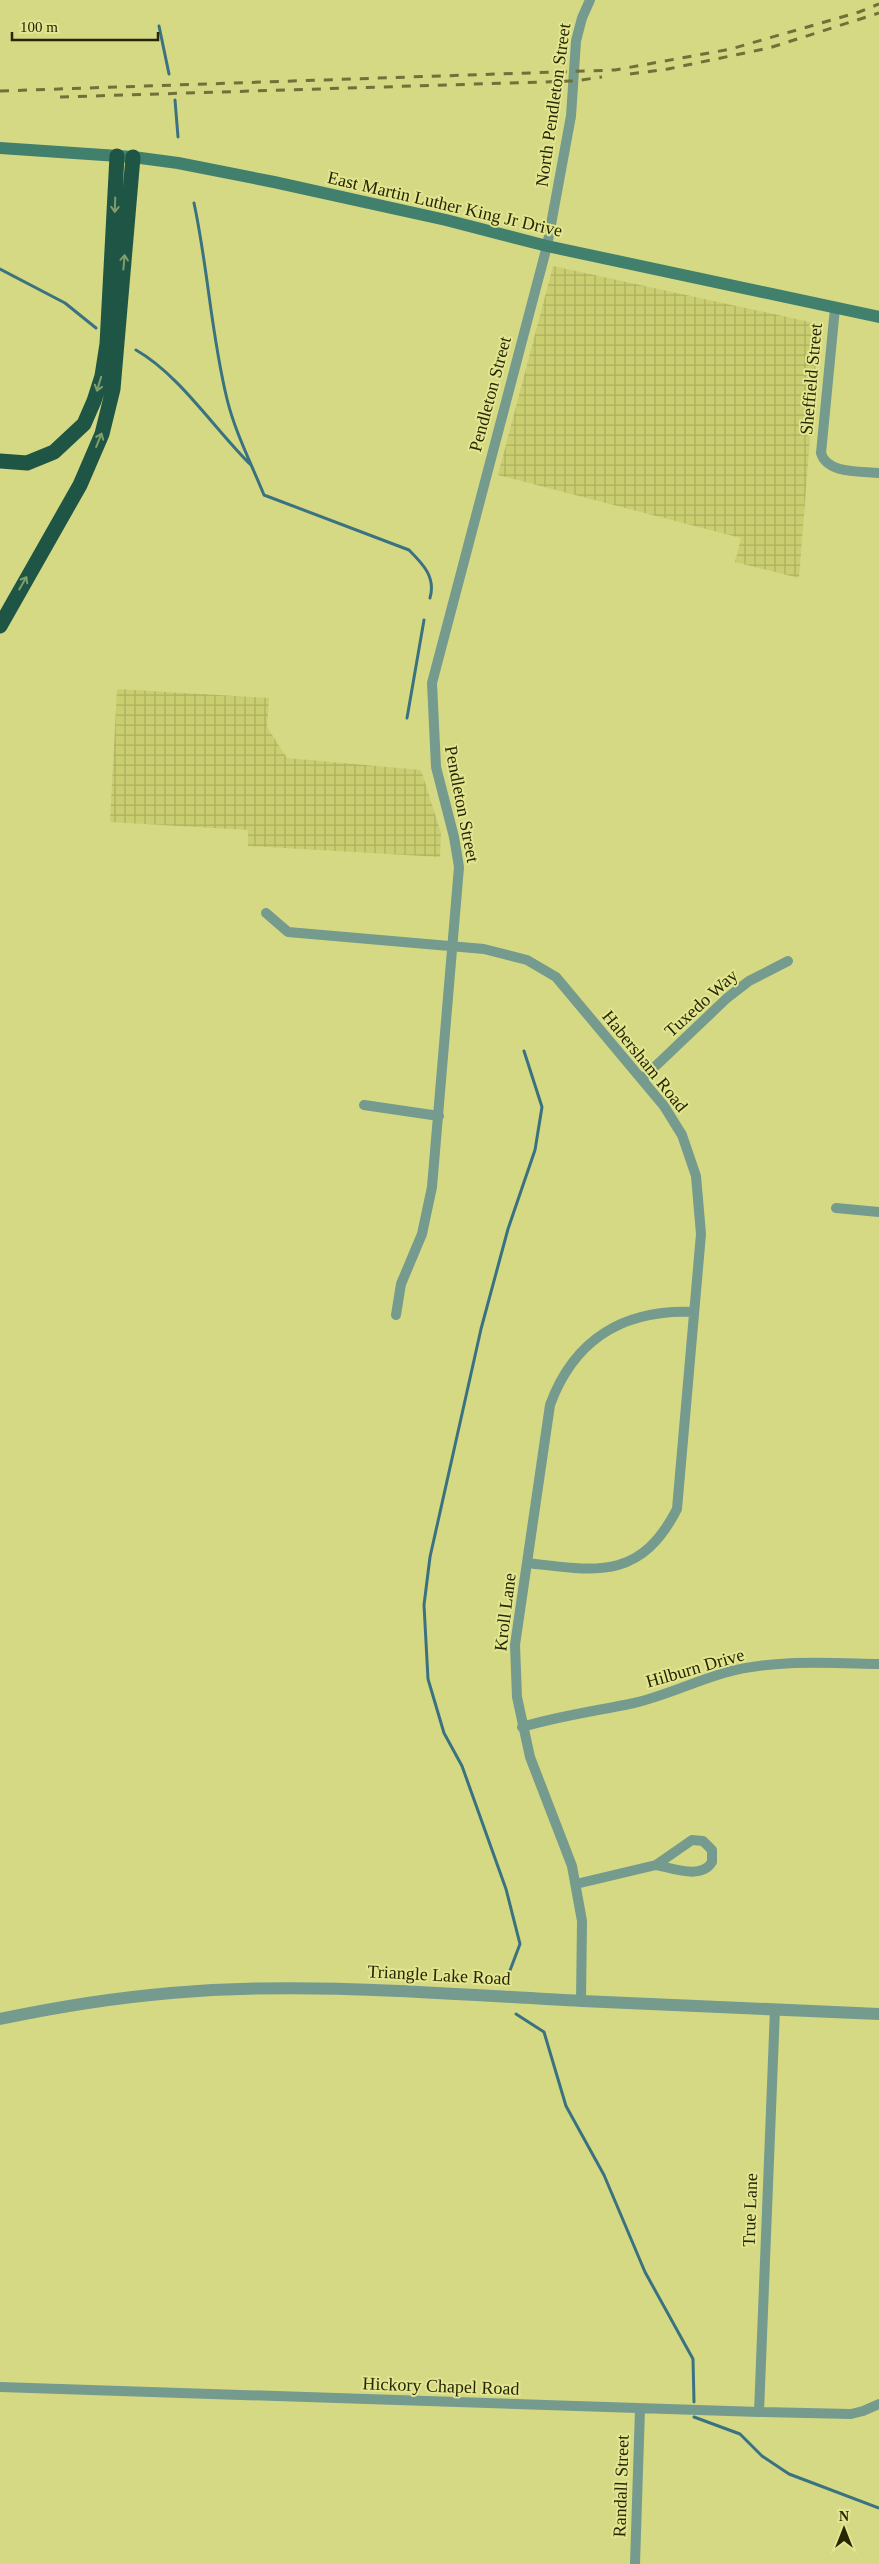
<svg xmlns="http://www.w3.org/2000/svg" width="879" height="2564" font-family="'Times New Roman',serif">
  <defs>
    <pattern id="industrial-grid" width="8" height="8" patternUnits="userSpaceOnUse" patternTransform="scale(1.25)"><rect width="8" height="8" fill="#cacd70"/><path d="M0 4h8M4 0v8" fill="none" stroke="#adb05f"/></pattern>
  </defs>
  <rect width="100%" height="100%" fill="#d5d984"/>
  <path fill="url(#industrial-grid)" d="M553 266 819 324 799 578 735 562 741 538 498 475Z
    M117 689 269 698 267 727 287 758 421 770 441 833 440 857 248 846V830L110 822Z"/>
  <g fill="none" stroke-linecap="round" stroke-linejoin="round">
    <path stroke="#3a7281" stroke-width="3" d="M159 26 169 74
      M175 100 178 137
      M194 203C208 268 211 334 227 399 235 432 251 463 264 495L409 550C423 564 436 577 430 598
      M0 269 65 303 96 328
      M136 350C180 375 215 430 251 465
      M407 718 424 620
      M509 1973 520 1944 506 1889 462 1766 444 1733 428 1679 424 1605 430 1557 481 1329 508 1229 535 1150 542 1107 524 1051
      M516 2014 544 2032 566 2106 604 2175 645 2272 693 2359 694 2402
      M694 2417 740 2434 762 2456 789 2474 879 2508"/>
    <path stroke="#749b8d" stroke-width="10" d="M835 308 821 453C827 474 860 471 879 473
      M266 913 288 932 484 949 527 960 556 977 664 1106 682 1135 696 1176 701 1234 677 1509C640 1581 596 1571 527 1563
      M642 1079 727 998 749 981 788 961
      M364 1105 439 1116
      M836 1208 879 1212
      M396 1315 401 1284 422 1234 432 1187 459 867 454 837 436 767 432 683 547 246 571 116 576 41 582 18 590 0
      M522 1727C559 1716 596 1711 634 1703 665 1696 693 1682 724 1673 773 1659 828 1663 879 1664
      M576 1884 656 1865 692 1840 703 1841 712 1850V1862C701 1880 673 1868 656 1865
      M581 2001 582 1921 572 1866 530 1757 517 1697 515 1645 550 1405C574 1339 624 1309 694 1312
      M0 2387 759 2412 851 2414 863 2411 879 2404
      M759 2412 775 2009
      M635 2564 640 2409"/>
    <path stroke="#749b8d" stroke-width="12" d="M0 2019C57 2007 113 1998 171 1993 308 1981 445 1994 582 2001 681 2006 780 2009 879 2014"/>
    <path stroke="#41806c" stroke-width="12" d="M0 148 133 157 178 163 274 182 446 220 547 246 879 317"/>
    <path stroke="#1e5544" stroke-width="15" d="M0 461 27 463 54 452 84 424 94 401 102 376 107 344 117 156
      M0 626 80 485 102 434 113 389 133 157"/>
    <path stroke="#6f7139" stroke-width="3" stroke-dasharray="9 9" stroke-linecap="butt" d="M630 74 668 69 769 48 879 13
      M0 91 615 70 731 49 859 12 879 4
      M60 97 574 81 602 77"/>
  </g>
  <defs><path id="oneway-shaft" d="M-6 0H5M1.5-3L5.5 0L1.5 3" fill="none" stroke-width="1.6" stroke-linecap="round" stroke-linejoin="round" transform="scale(1.25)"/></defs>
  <g stroke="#809e6a">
    <use href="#oneway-shaft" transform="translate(115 205) rotate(92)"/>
    <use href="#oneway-shaft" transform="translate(124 262) rotate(-85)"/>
    <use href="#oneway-shaft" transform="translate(99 384) rotate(107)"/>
    <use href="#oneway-shaft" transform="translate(99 440) rotate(-68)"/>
    <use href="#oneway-shaft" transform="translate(23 583) rotate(-60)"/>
  </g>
  <g text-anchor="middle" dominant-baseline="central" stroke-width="4" stroke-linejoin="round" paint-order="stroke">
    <g font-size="18" fill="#262603" stroke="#e2e691">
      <text transform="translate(553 105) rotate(-82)">North Pendleton Street</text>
      <text transform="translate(445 204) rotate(13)">East Martin Luther King Jr Drive</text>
      <text transform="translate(811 379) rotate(-85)">Sheffield Street</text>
      <text transform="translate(490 394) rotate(-75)">Pendleton Street</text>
      <text transform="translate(462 804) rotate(79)">Pendleton Street</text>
      <text transform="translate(701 1003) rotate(-42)">Tuxedo Way</text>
      <text transform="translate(645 1061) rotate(51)">Habersham Road</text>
      <text transform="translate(505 1612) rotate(-83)">Kroll Lane</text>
      <text transform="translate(695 1668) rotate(-16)">Hilburn Drive</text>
      <text transform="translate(439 1975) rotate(3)">Triangle Lake Road</text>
      <text transform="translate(750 2210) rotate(-88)">True Lane</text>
      <text transform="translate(441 2386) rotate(2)">Hickory Chapel Road</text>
      <text transform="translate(621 2486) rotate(-88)">Randall Street</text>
    </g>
  </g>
  <g transform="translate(844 2529)" stroke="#e2e691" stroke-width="4" paint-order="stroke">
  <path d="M0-4L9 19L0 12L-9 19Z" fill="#262603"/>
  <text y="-8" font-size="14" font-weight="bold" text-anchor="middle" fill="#262603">N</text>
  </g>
  <path d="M12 32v8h146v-8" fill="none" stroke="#262603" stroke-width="2.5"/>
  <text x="20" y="32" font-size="15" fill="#262603" stroke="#e2e691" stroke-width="4" paint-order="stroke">100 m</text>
</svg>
